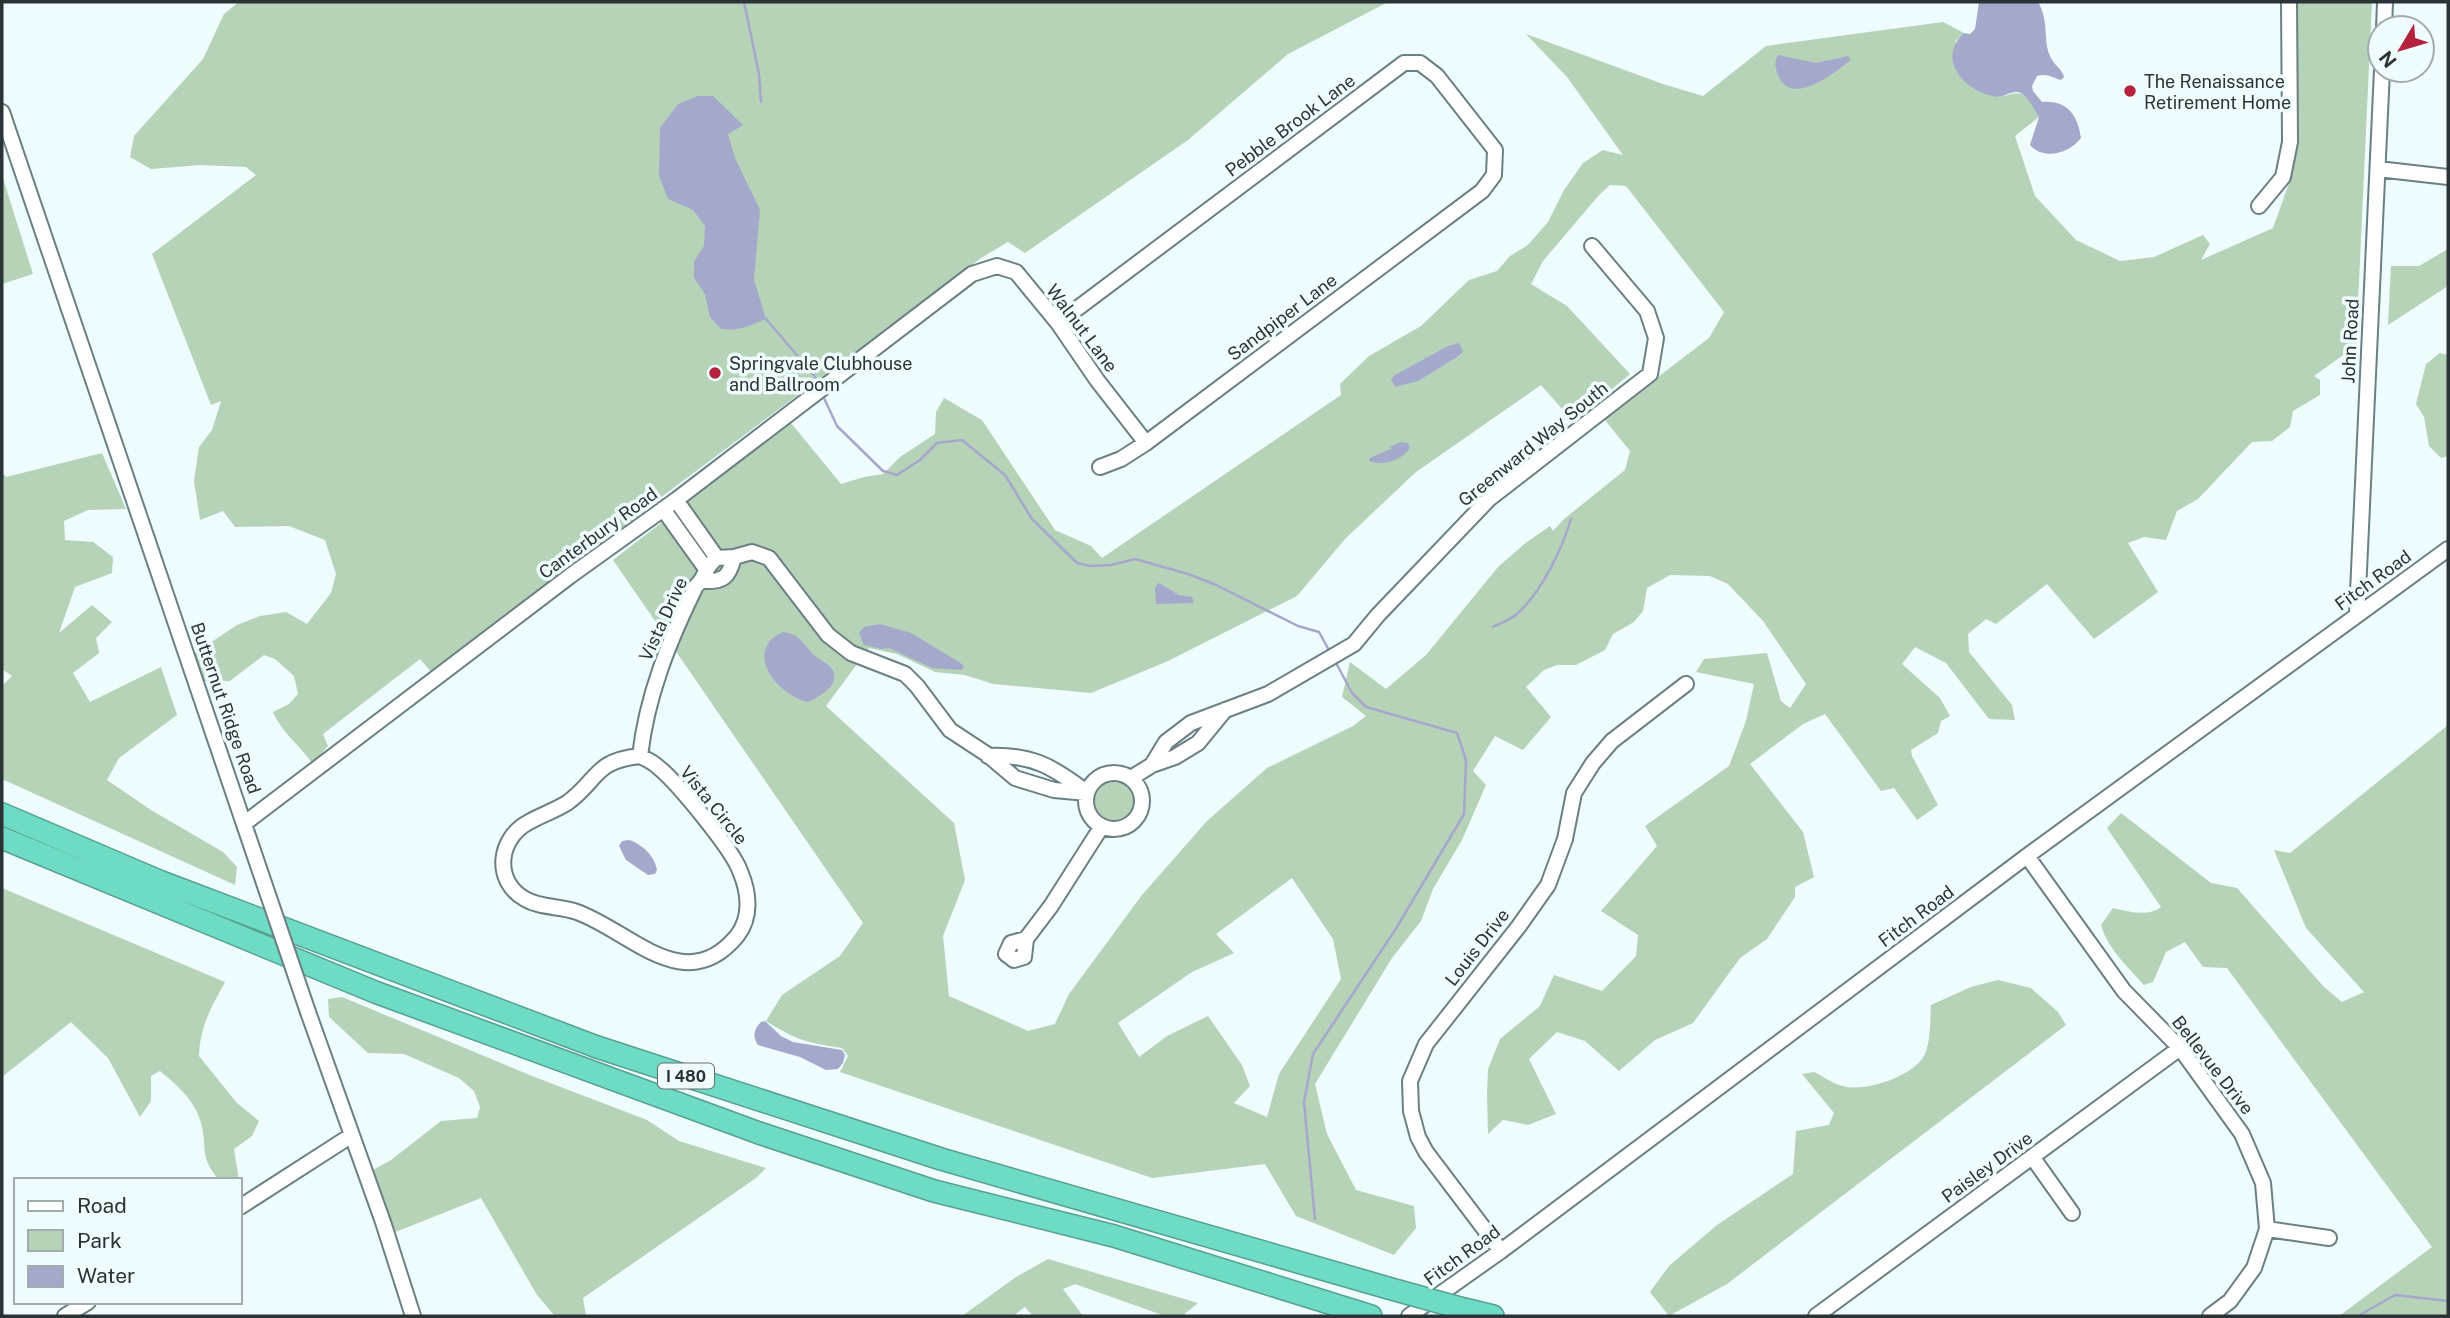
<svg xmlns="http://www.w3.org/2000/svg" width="2450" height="1318" font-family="'Public Sans',sans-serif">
  <rect width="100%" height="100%" fill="#eefcfe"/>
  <path fill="#b6d2b7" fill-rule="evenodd" d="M239 2H1388L1288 54 1188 140 1025 253 1008 242 981 258 640 513 638 520 433 674 420 659 323 734 328 746 313 764C301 747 280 730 273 712L289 704 298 694 294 676 275 659 264 655 230 681H201L192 655 237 625 260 616 286 612 307 624 331 593 336 574 325 540 289 526 235 527 223 511 200 520 194 481 199 447 212 430 221 401 211 405 152 254 256 175 246 167 200 165 151 169 130 157 134 136 203 59 224 14Z
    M2296 2H2372L2356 346 2314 376 2320 380V395L2293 411 2290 427 2272 441 2252 442 2198 499 2177 511 2166 540 2144 537 2128 543 2158 592 2094 639 2047 584 1996 624 1986 619 1968 634 1969 652 2012 705 2015 720 1989 719 1946 663 1915 647 1902 664 1940 698 1950 716 1941 721 1938 733 1911 750 1912 756 1938 805 1917 820 1894 788 1881 791 1825 714 1803 724 1750 764 1803 832 1814 877 1795 887V897L1767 939 1740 958 1693 1023 1655 1040 1619 1071 1585 1041 1557 1032 1529 1059 1556 1114 1528 1125 1503 1120 1488 1134 1487 1093 1488 1069 1500 1039 1540 1006 1554 975 1602 991 1636 956 1638 935 1601 911 1657 846 1645 826 1729 766 1746 721 1754 684 1696 672 1704 659 1767 653 1781 701 1790 708 1806 684 1763 621 1728 584 1710 576 1670 575 1647 588 1643 611 1634 622 1613 634 1605 650 1576 665H1557L1544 670 1526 687 1551 717 1523 750 1495 736 1473 771 1486 785 1462 840 1433 889 1421 921 1392 958 1315 1084 1327 1134 1356 1190 1414 1206 1416 1228 1394 1255 1296 1216 1265 1164 1152 1178 840 1072 848 1056 842 1048C807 1043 796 1040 766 1021L782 995 840 956 863 923 613 560 791 423 841 484 864 477 883 474 900 457 935 434 936 412 944 398 982 420 1055 530 1091 546 1102 558 1341 395 1340 384 1369 356 1421 326 1469 280 1497 271 1510 256 1528 245 1548 222 1564 190 1583 163 1603 150 1623 155 1567 77 1526 34 1663 84 1703 96 1766 46 1943 22 1964 33 1955 42 2005 96C2027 87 2028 101 2039 117L2015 136 2035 196 2076 240 2120 261 2154 257 2203 235 2210 244 2201 260 2273 228 2289 183ZM1610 185 1626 186 1724 312 1709 338 1616 409 1606 394 1630 374 1567 306 1531 284 1543 261 1599 195ZM1541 385 1571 419 1592 404 1630 451 1625 470 1564 519 1553 531 1550 526 1527 542 1498 567 1426 655 1386 689 1350 662 1342 697 1366 716 1353 726 1267 768 1207 821 1142 895 1069 994 1055 1024 1028 1031 949 996 943 936 965 880 954 823 826 706 869 648 897 654 935 672 965 675 993 684 1091 693 1168 661 1297 596 1345 539 1416 472ZM1292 878 1333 939 1341 979 1279 1074 1267 1117 1234 1103 1250 1086 1242 1065 1208 1016 1167 1036 1139 1057 1118 1023 1192 972 1234 953 1216 934Z
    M2 175 33 274 2 284Z
    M2448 249V286L2388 325 2391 266H2419Z
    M2440 353 2448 355V456L2441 458 2429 446 2424 417 2416 404 2426 364Z
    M102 453 126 509 88 510 64 521 65 540 93 542 113 557 112 573 75 587 59 633 92 605 112 622 96 638 99 653 73 673 90 702 161 667 177 715 119 758 107 780 151 810 223 852 237 867 235 885 2 779V686L12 676 2 669V472L6 477Z
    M2448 725V1316H2339L2432 1247 2227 968 2203 967 2185 942 2166 952 2153 982 2144 985C2127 966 2108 949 2101 925L2113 908C2129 912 2148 917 2161 907L2107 828 2121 813 2211 883 2237 888 2324 987 2342 1002 2364 992 2306 928 2274 850 2290 853Z
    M1092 802a22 22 0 1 1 44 0a22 22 0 1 1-44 0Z
    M2 888 225 982C211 1008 200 1026 199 1056L237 1103 259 1121 252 1136 234 1149 239 1180H219C198 1155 208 1148 201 1123 195 1100 177 1085 160 1071L151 1076V1101L140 1117 108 1058 71 1022 2 1077Z
    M1998 980 2031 988 2058 1012 2066 1025 1727 1284 1669 1316 1650 1292 1669 1266 1717 1225 1793 1174 1796 1131 1829 1125 1834 1113 1802 1074 1814 1072C1823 1076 1833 1084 1843 1086 1865 1093 1916 1075 1925 1054 1931 1039 1930 1021 1931 1005L1971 987Z
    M342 997 532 1076 647 1120 679 1141 766 1168 756 1178 583 1298 586 1316H555L537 1295 481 1198 393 1233 373 1170 391 1160 441 1121 477 1118 480 1107 474 1091 459 1078 404 1054 368 1053 329 1017 328 999Z
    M1048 1259 1198 1303 1182 1316H1165L1075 1284 1063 1289 1083 1316H1033L1025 1307 1013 1316H962L1016 1277Z"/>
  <path fill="#a3a9cb" d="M1979 2H2038C2050 22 2042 41 2051 58 2055 66 2062 69 2064 77L2061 80C2051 77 2048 73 2037 76L2032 86 2033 91 2042 102C2067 100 2078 115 2081 138 2070 153 2044 161 2030 145L2039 117C2034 110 2027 94 2018 92 2010 91 2001 99 1992 96 1962 89 1937 58 1964 33L1970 34 1975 29Z
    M1778 55 1816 63 1848 56 1851 60C1835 72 1793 107 1779 77 1775 69 1774 62 1778 55Z
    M698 96H713L743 125 728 134 735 158 760 210 754 280 766 319C748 326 741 331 721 329L710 317 705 294 694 278V261L704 246 705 226 693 210 668 199 659 176 660 128 678 104Z
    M1459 343 1463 352 1457 357 1418 381 1395 387 1391 379 1395 375 1448 346Z
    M1401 442 1408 443 1410 448C1401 461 1382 466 1369 461L1370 458 1393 448 1389 447Z
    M1159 583 1179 595 1192 597 1194 603 1156 604 1155 587Z
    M880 624 911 633 959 662 964 666 962 670 932 668 889 648 882 649 864 645 859 633 864 627Z
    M783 632C800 634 803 644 814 655 819 660 828 663 832 669 842 685 818 697 808 702 775 694 743 650 783 632Z
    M629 840C642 844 655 856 657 870L655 874 648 875 626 860 619 846 622 841Z
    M765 1021 781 1036 793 1042 842 1050 845 1055 843 1063 838 1069 826 1070 800 1057 758 1045C752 1036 754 1029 761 1022Z"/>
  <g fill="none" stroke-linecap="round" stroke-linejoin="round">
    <path stroke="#a3a9cb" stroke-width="2.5" d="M744 2 759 74 761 102
      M766 319 814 375 818 383
      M823 396 837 426 883 471 897 475 920 460 937 443 962 440 1005 475 1032 519 1077 563 1090 566 1111 565 1135 559 1188 574 1214 584 1298 626 1319 632 1330 652
      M1493 627C1501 623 1510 620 1517 614 1541 593 1562 549 1571 519
      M1315 1219 1304 1102 1313 1054 1397 927 1464 814 1466 760 1457 733 1366 707 1352 693 1335 661
      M2358 1316 2395 1295 2448 1301"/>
    <defs>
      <path id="minor" d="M2384 28 2385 2
        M2 112 264 883
        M2378 169 2448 177
        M2259 206 2283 177 2290 142 2289 2
        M1058 323 1404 63H1420L1437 76 1495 150 1494 175 1482 191 1146 443 1121 459 1100 467
        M676 500 717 558
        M663 509 706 569
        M717 558 734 557 752 552 769 558 828 635 851 653 905 674 917 686 950 730 988 755 1015 778 1054 790 1087 793
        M702 581C723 582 729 578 734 557
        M2357 614 2382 70
        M640 756C646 759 653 762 658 767 677 782 732 849 740 871 749 892 752 917 737 936 685 999 630 931 577 912 560 906 540 908 525 899 493 881 498 838 529 822 541 815 554 811 567 803 599 780 593 761 640 756Z
        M640 756C647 695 669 641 696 586 706 578 704 567 717 558
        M988 756C1031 754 1052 766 1085 791
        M1152 765 1166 742 1191 723 1268 694 1354 644 1378 615 1489 499 1650 374 1656 338 1647 311 1592 246
        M1086 801a28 28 0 1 1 56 0a28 28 0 1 1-56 0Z
        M1131 778 1152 765 1175 757 1198 743 1225 710
        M245 823 570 576 676 500 972 274 997 266 1016 272 1058 323 1097 380 1146 443
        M2027 856 2124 991 2180 1048 2242 1134 2263 1183 2267 1229 2254 1268 2230 1301 2210 1316
        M1026 939 1024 957 1014 960 1006 954 1011 943 1026 939 1051 906 1102 826
        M308 1012 383 1222 413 1316
        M2033 1158 2072 1213
        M240 1207 352 1135
        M2267 1229 2329 1238
        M1501 1251 1426 1152 1418 1137 1411 1111 1410 1081 1426 1044 1519 926 1548 885 1565 839 1574 793 1593 763 1612 741 1686 684
        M65 1316 88 1302
        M1409 1316 1501 1251 2027 856 2448 549
        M1816 1316 2180 1048"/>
      <path id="highway" d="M2 814 159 881 597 1047 941 1159 1388 1288
        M2 838 375 992 759 1133 934 1191 1114 1236 1371 1316
        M1464 1309 1493 1316"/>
    </defs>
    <use href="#minor" stroke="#6b8084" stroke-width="18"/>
    <use href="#highway" stroke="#56a093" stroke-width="24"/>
    <use href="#minor" stroke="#fff" stroke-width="14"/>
    <use href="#highway" stroke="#6edbc5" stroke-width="21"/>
    <defs>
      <path id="minor-bridge" d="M264 883 308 1012"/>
      <path id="highway-bridge" d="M1388 1288 1464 1309"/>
    </defs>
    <use href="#minor-bridge" stroke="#6b8084" stroke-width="18" stroke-linecap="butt"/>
    <use href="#highway-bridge" stroke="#56a093" stroke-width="24" stroke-linecap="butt"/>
    <use href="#minor-bridge" stroke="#fff" stroke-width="14"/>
    <use href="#highway-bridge" stroke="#6edbc5" stroke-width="21"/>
  </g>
  <g fill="#b4223d" stroke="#eefcfe" stroke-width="2.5">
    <circle cx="2130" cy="91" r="7"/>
    <circle cx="715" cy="373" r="7"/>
  </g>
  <g text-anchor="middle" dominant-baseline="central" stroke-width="7" stroke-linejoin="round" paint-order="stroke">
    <rect fill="#eefcfe" stroke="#656f71" stroke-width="2" x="658" y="1063.5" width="56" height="25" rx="5"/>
    <g font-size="16" font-weight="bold" fill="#2a3335">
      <text x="686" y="1076">I 480</text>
    </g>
    <g font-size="18" fill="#2a3335" stroke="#eefcfe" text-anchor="start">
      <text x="2144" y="81">The Renaissance<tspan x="2144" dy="21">Retirement Home</tspan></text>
      <text x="729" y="363">Springvale Clubhouse<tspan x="729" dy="21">and Ballroom</tspan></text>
    </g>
    <g font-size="18" fill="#2a3335" stroke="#eefcfe">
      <text transform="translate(1290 125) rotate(-37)">Pebble Brook Lane</text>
      <text transform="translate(1282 317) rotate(-37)">Sandpiper Lane</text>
      <text transform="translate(1082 328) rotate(53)">Walnut Lane</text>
      <text transform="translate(2350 341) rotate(-87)">John Road</text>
      <text transform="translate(1533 444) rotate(-39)">Greenward Way South</text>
      <text transform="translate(598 533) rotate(-36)">Canterbury Road</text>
      <text transform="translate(2373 580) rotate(-36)">Fitch Road</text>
      <text transform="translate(663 619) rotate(-65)">Vista Drive</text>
      <text transform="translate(226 708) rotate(71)">Butternut Ridge Road</text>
      <text transform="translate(714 805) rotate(51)">Vista Circle</text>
      <text transform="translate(1916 916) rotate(-37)">Fitch Road</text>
      <text transform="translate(1477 947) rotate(-52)">Louis Drive</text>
      <text transform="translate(2213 1065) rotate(52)">Bellevue Drive</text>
      <text transform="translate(1987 1167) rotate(-36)">Paisley Drive</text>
      <text transform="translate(1462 1255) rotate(-36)">Fitch Road</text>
    </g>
  </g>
  <rect width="2450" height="1318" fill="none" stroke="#2a3335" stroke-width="7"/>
  <rect x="14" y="1178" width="228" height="126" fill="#eefcfe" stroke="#a0acae" stroke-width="2"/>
  <rect x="28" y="1201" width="35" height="10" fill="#ffffff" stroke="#a0acae" stroke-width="2"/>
  <text x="77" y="1213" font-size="21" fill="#2a3335">Road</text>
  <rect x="28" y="1230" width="35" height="21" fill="#b6d2b7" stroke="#a0acae" stroke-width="2"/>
  <text x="77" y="1248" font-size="21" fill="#2a3335">Park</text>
  <rect x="28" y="1266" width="35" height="21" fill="#a3a9cb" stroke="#a0acae" stroke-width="2"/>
  <text x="77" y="1283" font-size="21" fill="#2a3335">Water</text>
  <g transform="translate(2401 49) rotate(232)"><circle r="33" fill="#eefcfe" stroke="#a0acae" stroke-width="2"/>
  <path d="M0-5L12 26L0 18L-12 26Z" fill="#b4223d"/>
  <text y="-10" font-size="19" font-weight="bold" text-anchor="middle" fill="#2a3335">N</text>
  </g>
</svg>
